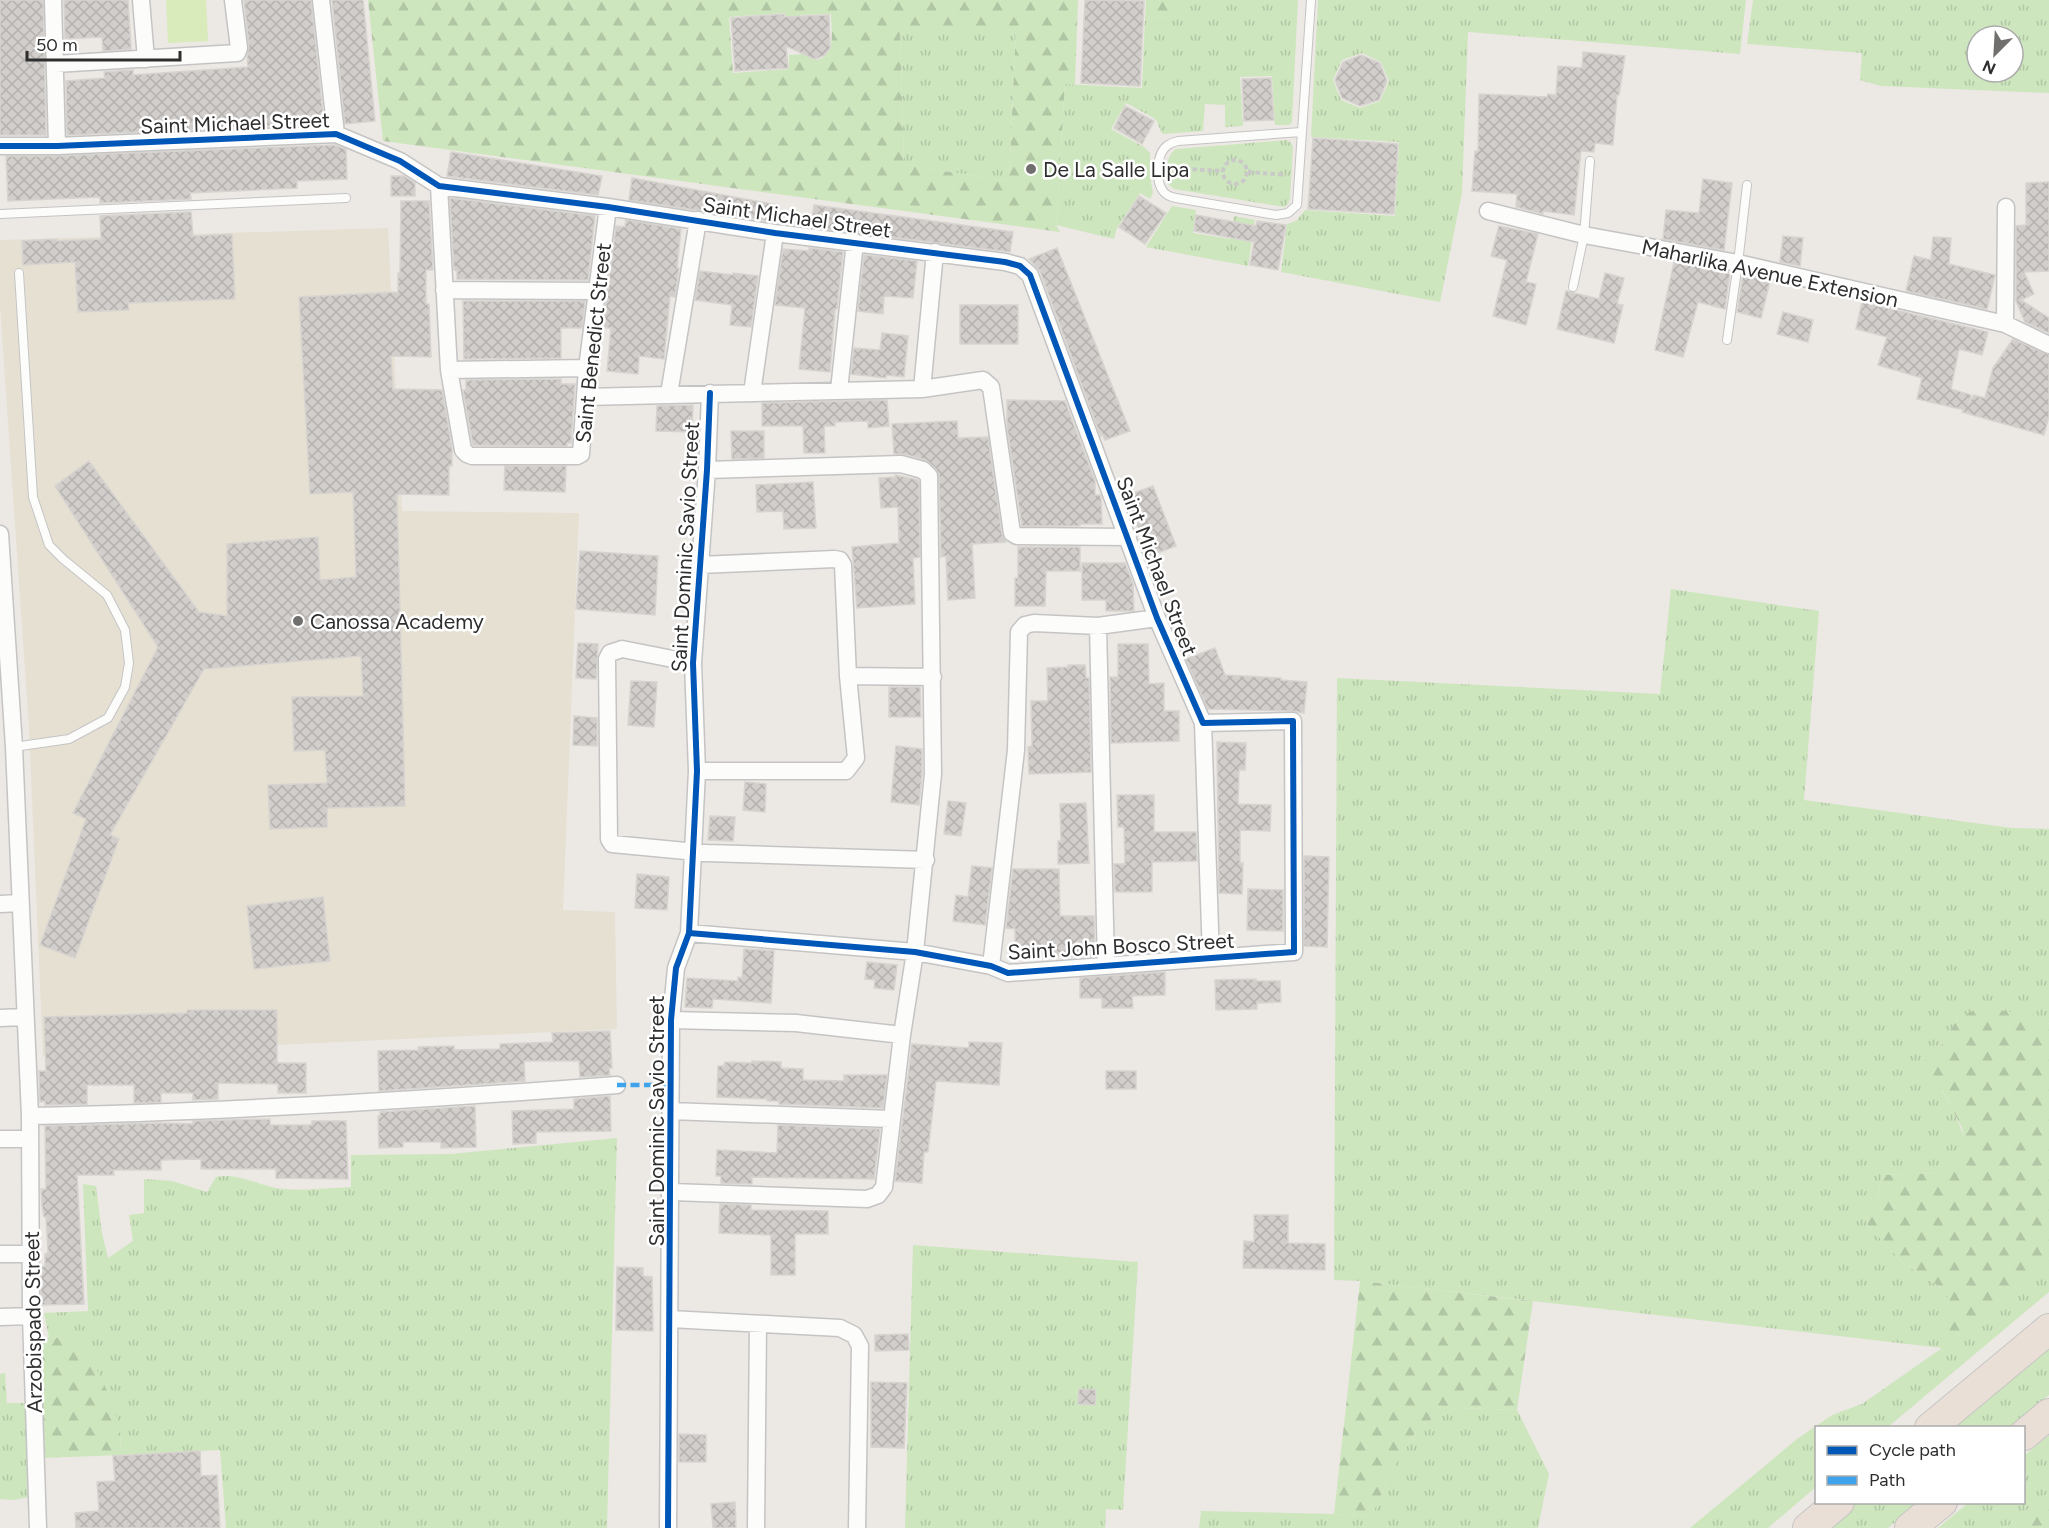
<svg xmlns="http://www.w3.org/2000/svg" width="2049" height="1528" font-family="Figtree,sans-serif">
  <defs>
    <pattern id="grass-tufts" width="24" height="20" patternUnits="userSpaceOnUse" patternTransform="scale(1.5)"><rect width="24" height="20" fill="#cee6be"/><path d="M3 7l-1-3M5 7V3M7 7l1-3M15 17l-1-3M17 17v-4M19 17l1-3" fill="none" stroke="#b1c6a4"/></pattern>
    <pattern id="forest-firs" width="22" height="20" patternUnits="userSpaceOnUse" patternTransform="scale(1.5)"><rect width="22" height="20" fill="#cee6be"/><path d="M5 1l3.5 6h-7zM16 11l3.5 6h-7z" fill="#b1c6a4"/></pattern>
    <pattern id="building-cross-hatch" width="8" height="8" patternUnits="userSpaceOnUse" patternTransform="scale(1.5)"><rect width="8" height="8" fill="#d1cecb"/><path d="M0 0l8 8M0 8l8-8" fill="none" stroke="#b4b1af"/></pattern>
  </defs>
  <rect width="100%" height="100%" fill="#ece8e4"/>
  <path fill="#e6e0d3" d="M388 228 402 511 579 513 563 910 615 912 617 1029 43 1056 29 728 0 306V240Z"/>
  <path fill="url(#grass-tufts)" fill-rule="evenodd" d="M1174 0H1298L1292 122 1289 125H1275L1272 76 1240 77 1243 126 1225 127V105L1205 104 1203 131 1163 134 1161 132 1157 121 1154 118 1126 103 1111 129 1144 147 1150 153 1151 182 1153 193 1150 199 1140 193 1117 228 1114 239 1056 225 1065 84 1142 88 1145 17 1174 18Z
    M1318 0H1746L1740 54 1468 32 1462 193 1440 302 1281 272 1287 224 1296 221 1305 210 1395 216 1399 142 1311 137ZM1362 53 1381 62 1389 81 1380 101 1360 108 1341 100 1333 80 1342 60Z
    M1753 0H2049V93L1881 86 1860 80 1862 53 1747 44ZM1977 36H2013V72H1977Z
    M900 27 1016 28 1009 181 904 165Z
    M1287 140 1291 143 1293 147 1290 199 1288 204 1284 207 1174 189 1168 184C1168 172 1164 157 1176 149Z
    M1172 206 1196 210 1193 233 1230 239 1234 216 1255 220 1248 266 1146 247Z
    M1671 589 1819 611 1804 800 2012 828 2049 829V1024L2041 1017 1958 1018 1939 1049 1924 1061C1943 1091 1959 1116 1968 1151L1945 1173 1882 1175 1877 1202 1866 1223 1903 1263 1948 1292 1944 1347 2049 1258V1292L1888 1427 1816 1428V1487L1768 1528H1690L1797 1439 1832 1415 1862 1404 1942 1348 1360 1281 1334 1280 1337 678 1660 694Z
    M617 1138 607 1528H226L220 1450 121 1455 120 1428 68 1339 49 1337 44 1313 88 1311 83 1184 96 1186 102 1233 108 1258 133 1241 129 1215 144 1213V1179L172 1181 207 1192 216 1177C240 1172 262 1188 285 1189 306 1191 329 1188 351 1187V1155L451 1154Z
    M913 1245 1138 1262 1123 1510 1106 1509 1105 1528H905Z
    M2049 1344V1395L2010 1427 1947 1428Z
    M5 1373 7 1403H28L29 1497 14 1500 0 1499V1374Z
    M1456 1408 1517 1410 1549 1474 1538 1528H1199L1201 1511 1334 1514 1371 1517 1394 1467 1419 1426Z
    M2049 1435V1492L2005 1528H1938L1968 1503 2024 1502V1456Z
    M1856 1503H1919L1888 1528H1824Z"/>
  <path fill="url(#forest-firs)" fill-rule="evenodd" d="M368 0H1078L1075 84H1065L1056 225 1060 232 383 141ZM785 13 787 33 800 32V15L831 14C831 30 837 56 816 60L804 54 789 55V69L733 73 729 17ZM900 27 1016 29 1009 181 904 165Z
    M1146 0H1174V18L1145 17Z
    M1981 1007 2041 1017 2049 1024V1258L1943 1348 1948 1292 1903 1263 1866 1223 1877 1202 1882 1175 1945 1173 1967 1152 1962 1128 1943 1091 1920 1077 1924 1061 1939 1049 1958 1018Z
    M1360 1281 1533 1301 1517 1410 1456 1408 1419 1426 1394 1467 1371 1517 1334 1514Z
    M49 1337 68 1339 89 1353 109 1395 120 1428 121 1455 44 1458 41 1345 42 1340Z
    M2049 1492V1528H2005Z"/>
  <path fill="#d9eabb" d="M166 0H206L208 41 168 43Z"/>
  <path fill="url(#building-cross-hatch)" stroke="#d7d4d0" stroke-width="1.5" d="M0 0H43L46 135H0Z
    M64 0H128L131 49 103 51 102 37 65 39Z
    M244 0H311L324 124 67 135 66 81 105 78 104 72 133 70V75L248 67 247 56 249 47Z
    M332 0H363L375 121 345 124Z
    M1085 0 1144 1 1140 86 1081 83Z
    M784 14V17L829 15 830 48 825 55 816 59 812 58 786 46 788 68 735 71 731 18Z
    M1583 52 1625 56 1619 95H1617L1613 145 1595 143 1594 152 1581 151 1574 215 1543 211V214L1516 207 1517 194 1472 191 1475 151H1478L1479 94 1547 97 1548 94 1556 95 1558 66 1582 68Z
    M1361 55 1380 63 1387 81 1379 100 1360 106 1342 98 1335 80 1343 62Z
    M1271 78 1274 120 1244 121 1242 79Z
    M1125 106 1154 121 1142 144 1114 128Z
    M1313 138 1398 144 1394 214 1308 209Z
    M334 145 346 149 347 179 297 181V188L190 193 191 199 100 203V197L8 201 6 156H57Z
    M451 152 602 176 598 195 447 176Z
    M391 176H404L415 183V196H391Z
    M632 178 778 205 775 222 629 200Z
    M1703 179 1732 183 1724 250 1663 239 1666 210 1699 213Z
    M2049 182V271L2024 272 2034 294 2021 300 2049 318V333L2025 322 2016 301V226L2026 225V183Z
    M1139 196 1166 213 1145 244 1119 227Z
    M450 198 595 216 588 280 457 279V271L454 270Z
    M401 201H429L433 270H426V304H429L431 357 391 356 393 389 442 390 452 448V466H449V495L397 494 405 806 327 808V827L270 829 268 785 327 783 325 750 294 751 292 697 363 696 361 656 204 669 110 835 119 839 75 958 40 945 86 819 73 813 158 647 55 486 89 461 199 612 227 616V544L318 537 320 580 356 577 353 492 310 494 299 297 398 292V273H400Z
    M814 205 1013 232 1010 252 811 227Z
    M191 212 193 236 232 234 235 299 128 303 129 310 78 312 75 262 23 265 22 241 57 239V241L101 239 100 216Z
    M1196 215 1256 226 1257 221 1286 225 1278 270 1250 265 1254 242 1194 231Z
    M626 220 681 229 677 268H679L675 297 670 296 664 359 639 356 638 374 607 371 611 328H603L616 226 625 227Z
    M1499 226 1538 234 1526 282 1536 284 1526 325 1493 316 1507 260 1491 256Z
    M1783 236 1803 238 1800 266 1780 262Z
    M1933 237 1951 238 1949 264 1995 275 1987 309 1906 291 1914 256 1931 260Z
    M809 248 843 252 837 309H835L830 372 799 369 805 308 775 305 783 249 809 251Z
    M1057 248 1130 431 1105 440 1101 431V437L1040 271 1029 259Z
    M864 255 917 261 913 298 884 296 883 314 858 311Z
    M1674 262 1730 272 1725 309 1698 302 1683 357 1655 350Z
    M700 271 733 275V273L758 276 751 327 730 325 732 305 695 300Z
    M1605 273 1624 278 1617 304 1623 305 1614 343 1557 329 1566 291 1599 299Z
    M1743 275 1770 281 1761 318 1737 312Z
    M463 301H585L582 328H561V358L466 359H464Z
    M1862 302 1988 332 1982 355 1959 349 1951 389 1971 395 1969 403 1974 395 1985 398 1993 368 2013 339 2049 355V416L2044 435 1962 412 1964 410 1917 399 1922 378 1878 365 1887 337 1856 329Z
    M960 305H1018V344H960Z
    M1783 312 1813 320 1808 342 1777 334Z
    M882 333 908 336 904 377 886 375V378L851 374 854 348 880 350Z
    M561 379V384H575L571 443H567V446L473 445 463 390H466V380Z
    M887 400 889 426 868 428V421L835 422V426H824L825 453H804L803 426H762V403Z
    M1007 400 1065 401 1095 481V495H1100L1101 498 1102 524H1080V526H1022L1007 427Z
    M693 405 692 432 656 431 657 406Z
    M957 421 958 438 988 437 1002 534 1006 542 972 544 975 598 948 600 946 556 941 557 939 475 936 469 926 460 904 454H894L892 424Z
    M731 431H764V458L732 459Z
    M505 466H566L565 492 504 490Z
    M895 475 919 480 920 557 913 558 915 604 857 608 852 547 899 543 898 507 881 508 879 478 896 477Z
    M813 482 816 528 784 529 783 511 757 512 756 485Z
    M1153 486 1176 546 1149 556 1126 496Z
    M1018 547H1080V571H1046L1045 606H1015V578H1018Z
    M580 551 658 556 655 615 576 609Z
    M1082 563H1125L1133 584 1134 611H1106V600H1082Z
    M578 643 598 644 596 679 576 678Z
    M1118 644H1148L1149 684 1164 683V711H1179V741L1111 743 1110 677H1118Z
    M1215 648 1225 675 1281 678V680L1307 682 1304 713 1293 711 1208 709 1186 659Z
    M1068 665H1085L1086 678H1089L1091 772 1029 774 1028 747 1032 746 1031 701H1048L1047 668 1068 667Z
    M631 681 657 682 654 727 628 725Z
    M889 687H920L921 717H889Z
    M574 716 597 718V746L573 745Z
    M1217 742 1246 743 1245 770H1239L1238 804 1271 805 1270 831 1240 830V863H1243L1242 894 1219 893Z
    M896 746 922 749V774L919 805 891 802Z
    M745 782 766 784 765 812 743 810Z
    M1117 795H1154V832H1196L1197 861 1152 862V892H1115L1114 864H1125L1124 827H1118Z
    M948 801 966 803 961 836 944 834Z
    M1086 803 1089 863 1058 864V841H1061L1060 804Z
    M710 816 735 817 733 841 708 840Z
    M1304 856 1329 857 1327 947 1304 946Z
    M972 866 992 868 985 925 953 921 956 895 968 897Z
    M1013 869H1059L1060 916H1094L1095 956 1015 957V929L1006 928Z
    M637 874 669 877 667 910 635 908Z
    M1248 889 1283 890V931L1247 930Z
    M323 897 330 961 254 969 247 906Z
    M744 949 774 951 771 1003 713 999 712 1008 685 1007 687 978 738 981V977L742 978Z
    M867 962 897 965 894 990 874 988 875 980 865 979Z
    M1165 972V995L1132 996 1133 1008H1102V998H1080V978Z
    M1256 979V981H1280L1281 1002 1257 1003V1009L1216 1010 1215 980Z
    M187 1010H277V1063H306V1093H278V1084L218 1083V1099L193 1100V1093H161V1102L134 1103V1085H87V1104L45 1105V1101L40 1102 39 1071H46L44 1017 187 1013Z
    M610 1031 612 1068H609L610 1075 580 1077 579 1061H524L525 1081 379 1091 378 1051 419 1050 418 1047 454 1046V1050L500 1049V1044L553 1042 552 1033Z
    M969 1042 1002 1043 999 1085 936 1081 928 1152H924L922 1183 895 1181 912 1044 969 1048Z
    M752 1061 781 1062V1068L803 1069V1080L844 1081V1075H887L883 1108 779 1104V1101H767V1099L717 1097 718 1066H724L725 1062 752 1063Z
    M1106 1071H1136V1089H1106Z
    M610 1096 611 1131 536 1132V1143L513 1144 512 1111 574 1109V1099Z
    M475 1106 476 1147 441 1148V1142H403V1147L379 1148 378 1116H380V1112Z
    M270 1119V1125H312V1121H346L348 1179 276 1178V1169H201V1159L161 1160V1170H113L114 1175H77L84 1304 41 1305V1267L45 1266V1254L48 1253 46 1217H44L42 1206 41 1189H46L45 1126 161 1123 193 1124V1121Z
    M778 1125 880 1129 874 1179 752 1177V1184L721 1183V1176H716L717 1150 777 1153Z
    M720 1204 751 1205V1210L828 1211V1234H795V1275H771V1235L719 1233Z
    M1254 1215H1288V1243L1325 1244V1270L1243 1268 1244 1241 1254 1242Z
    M617 1267 643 1268V1276L652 1277 653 1331 616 1330Z
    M908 1334 909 1350 875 1351V1335Z
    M871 1382 907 1383 904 1448 871 1447Z
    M1079 1389 1096 1390 1095 1405 1078 1404Z
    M679 1434 706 1435V1462H679Z
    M200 1451 201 1476 217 1475 220 1528H76L75 1513 99 1511 97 1482 115 1481 113 1456Z
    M735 1502 736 1528H713L711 1504Z"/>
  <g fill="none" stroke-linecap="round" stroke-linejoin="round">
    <defs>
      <path id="lane" d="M1301 132 1178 141C1174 142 1171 143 1168 145 1156 153 1155 180 1163 191 1166 195 1170 197 1176 198L1276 215 1288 213 1297 205 1311 0
        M0 214 346 198
        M1573 287 1584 235 1590 161
        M1727 340 1738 263 1747 185
        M14 747 69 739 108 718 125 687 129 663 125 630 107 595 63 559 49 545 33 497 19 273"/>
      <path id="street" d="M53 0 57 146
        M141 0 146 59
        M321 0 336 134
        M55 64 237 53 239 48 233 0
        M0 146H57L336 134 400 161 439 186 608 207 775 233 1005 262 1020 266 1030 275 1157 618 1203 723 1293 721 1294 952 1008 973 991 966 915 952 689 933
        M439 186 449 370 463 450 467 454 472 456H577L581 454 587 368 608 207
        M1488 211 1584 235 1738 263 2005 324 2049 345
        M444 290 596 291
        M2005 324 2006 207
        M449 370 587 368
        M922 389 935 252
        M839 390 855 242
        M752 393 775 233
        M669 394 698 220
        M585 397 922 389 983 380 991 387 1012 533 1017 536 1128 537
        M0 534 14 747 30 1116 31 1316 38 1528
        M1098 626 1106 966
        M693 663 622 649 610 653 607 659 609 839 612 844 707 853 926 860
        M848 676 933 677
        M1203 723 1211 958
        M697 771H846L856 758 848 676 843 565 840 560 834 559 700 565
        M0 904 20 903
        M991 966 1016 750 1019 632 1025 625 1034 623 1098 626 1157 618
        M0 1018 24 1017
        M671 1020 796 1023 902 1035
        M671 1111 891 1119
        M30 1116C226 1112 421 1100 617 1085
        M0 1139H30
        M672 1192 867 1199 878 1195 884 1187 902 1035 915 952 933 774 929 476 923 470 901 464 707 470
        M0 1254H31
        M0 1317 31 1316
        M670 1319 840 1328 854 1335 860 1346 857 1528
        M668 1528 671 1020 676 968 689 933 697 771 693 663 707 470 710 393
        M756 1528 758 1325"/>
      <path id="highway" d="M1930 1428 2049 1329
        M2024 1435 2049 1414
        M1808 1528 1839 1502
        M1910 1528 1942 1502"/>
    </defs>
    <use href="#lane" stroke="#c5c4c5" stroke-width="10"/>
    <use href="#street" stroke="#c5c4c5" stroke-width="19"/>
    <use href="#highway" stroke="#c6c5c4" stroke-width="32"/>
    <path stroke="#c9c9c8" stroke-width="4" stroke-dasharray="4.5 3" stroke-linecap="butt" d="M1223 172a12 12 0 1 1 24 0a12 12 0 1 1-24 0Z
      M1170 168 1223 171
      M1248 172 1286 175"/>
    <use href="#lane" stroke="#fcfcfb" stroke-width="8"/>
    <use href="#street" stroke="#fcfcfb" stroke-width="16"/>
    <use href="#highway" stroke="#eadfd6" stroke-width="30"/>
    <path stroke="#3ea3eb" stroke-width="4.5" stroke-dasharray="9 4.5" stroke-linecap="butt" d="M617 1085H671"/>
    <defs>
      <path id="cycleway" d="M0 146H57L336 134 400 161 439 186 608 207 775 233 1005 262 1020 266 1030 275 1157 618 1203 723 1293 721 1294 952 1008 973 991 966 915 952 689 933
        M668 1528 671 1020 676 968 689 933 697 771 693 663 707 470 710 393"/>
    </defs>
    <use href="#cycleway" stroke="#fff" stroke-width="10"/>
    <use href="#cycleway" stroke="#0057b8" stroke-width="6"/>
  </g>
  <g fill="#706f6e" stroke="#fff" stroke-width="2">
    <circle cx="1031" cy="169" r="6"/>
    <circle cx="298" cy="621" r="6"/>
  </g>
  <g text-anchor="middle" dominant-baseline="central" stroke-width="5" stroke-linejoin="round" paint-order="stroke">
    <g font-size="21" fill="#2e2e2e" stroke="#fff">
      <text transform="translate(235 123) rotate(-2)">Saint Michael Street</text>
      <text transform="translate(797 217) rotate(8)">Saint Michael Street</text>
      <text transform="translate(1770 273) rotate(12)">Maharlika Avenue Extension</text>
      <text transform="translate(593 343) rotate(-84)">Saint Benedict Street</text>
      <text transform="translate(685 547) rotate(-87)">Saint Dominic Savio Street</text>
      <text transform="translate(1157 566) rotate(69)">Saint Michael Street</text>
      <text transform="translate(1121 946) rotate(-3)">Saint John Bosco Street</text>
      <text transform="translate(656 1121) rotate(-90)">Saint Dominic Savio Street</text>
      <text transform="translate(33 1322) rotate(-91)">Arzobispado Street</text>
    </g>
    <g font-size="21" fill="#2e2e2e" stroke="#fff" text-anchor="start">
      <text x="1043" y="169">De La Salle Lipa</text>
      <text x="310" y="621">Canossa Academy</text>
    </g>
  </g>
  <rect x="1815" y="1426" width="210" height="78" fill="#ffffff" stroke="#ababab" stroke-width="1.5"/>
  <rect x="1827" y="1446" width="30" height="9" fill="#0057b8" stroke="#ababab" stroke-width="1.5"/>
  <text x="1869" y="1456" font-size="18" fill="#2e2e2e">Cycle path</text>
  <rect x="1827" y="1476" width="30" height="9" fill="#3ea3eb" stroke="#ababab" stroke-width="1.5"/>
  <text x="1869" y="1486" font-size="18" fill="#2e2e2e">Path</text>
  <g transform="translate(1995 54) rotate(204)"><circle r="28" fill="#ffffff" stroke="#ababab" stroke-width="1.5"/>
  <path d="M0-4.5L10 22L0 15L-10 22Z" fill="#706f6e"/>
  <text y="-9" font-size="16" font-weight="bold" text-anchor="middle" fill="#2e2e2e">N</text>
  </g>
  <path d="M27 51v9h153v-9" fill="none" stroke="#2e2e2e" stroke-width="3"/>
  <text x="36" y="51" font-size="18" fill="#2e2e2e" stroke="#ffffff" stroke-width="4.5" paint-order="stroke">50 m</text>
</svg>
